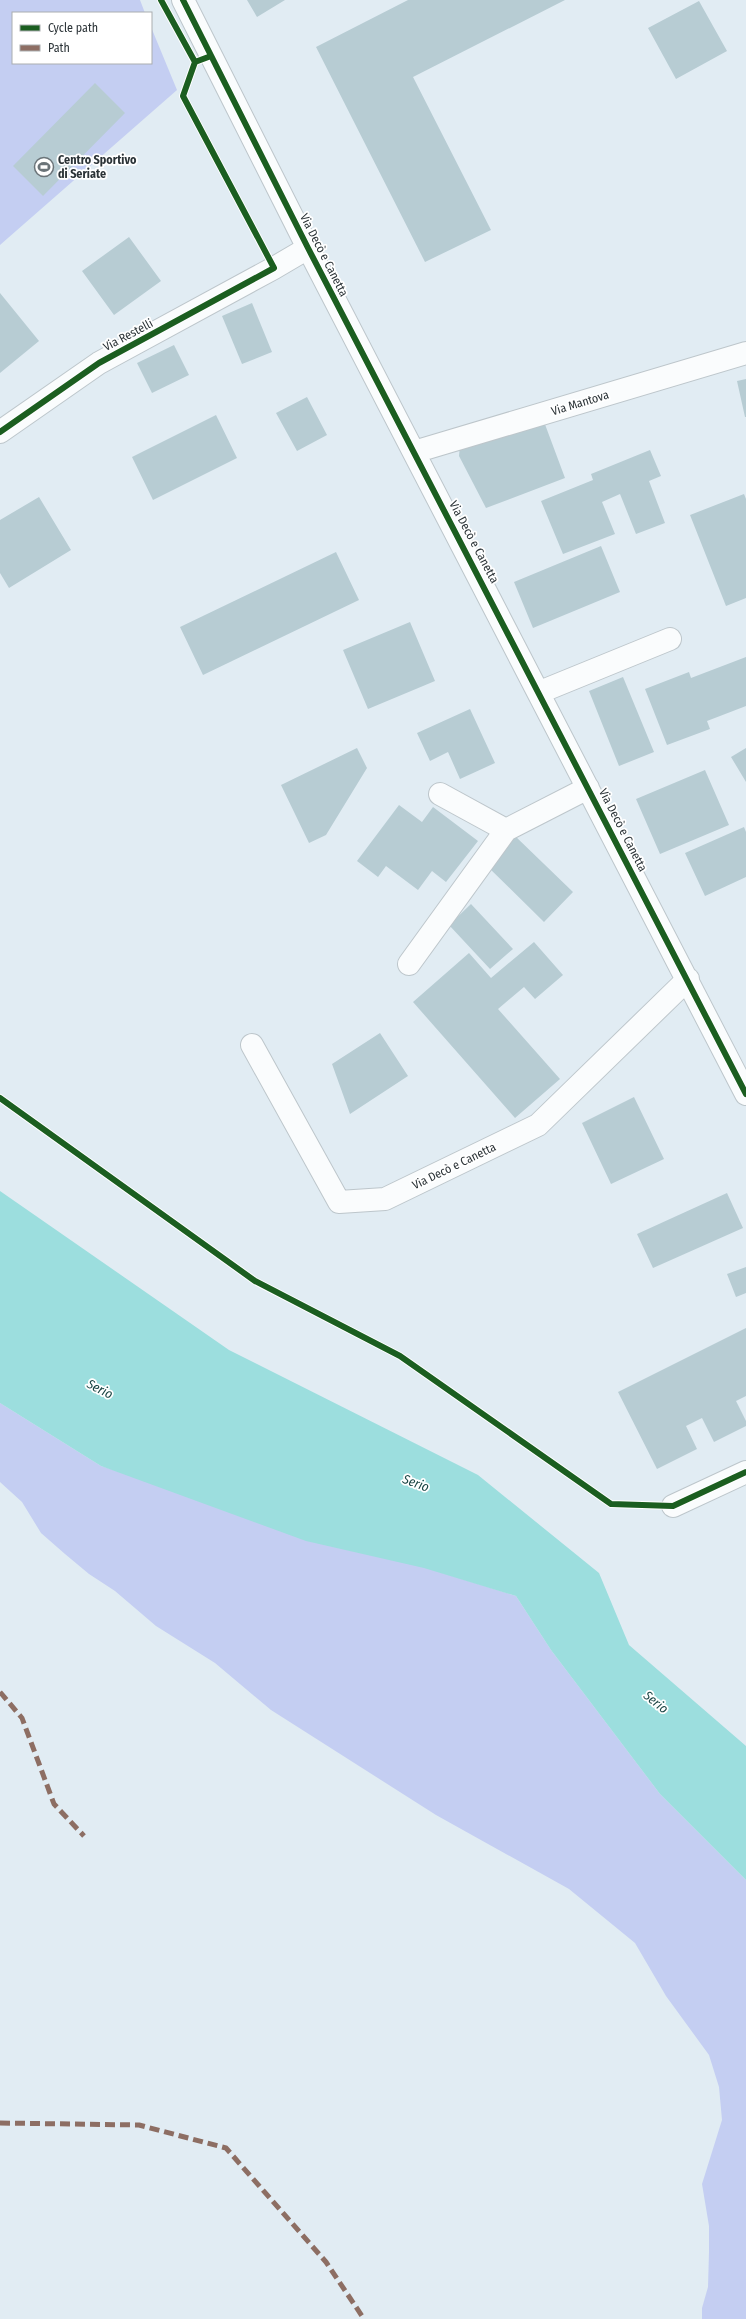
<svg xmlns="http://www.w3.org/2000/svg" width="746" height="2319" font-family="'Fira Sans Condensed',sans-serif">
  <rect width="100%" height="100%" fill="#e1ecf3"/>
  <path fill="#c4cef2" d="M0 0H140L145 13H13V63H151V27L177 90 0 245Z
    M0 1403 101 1466 516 1596 551 1650 660 1794 746 1880V2319H702V2308L708 2287 709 2252V2226L702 2184 722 2120 719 2087 709 2055 666 1996 635 1943 569 1889 436 1815 271 1710 215 1663 156 1626 115 1591 89 1574 65 1554 41 1533 22 1502 0 1482Z"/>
  <path fill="#9cdede" d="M0 1191 229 1350 478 1475 599 1573 629 1645 746 1746V1880L660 1794 551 1650 516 1596 424 1568 306 1541 101 1466 0 1403Z"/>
  <path fill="#b7ccd3" d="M247 0H285L257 17Z
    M408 0H565L413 77 491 230 425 262 316 47Z
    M699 1 727 51 676 79 648 28Z
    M95 83 125 113 43 196 13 166Z
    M129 237 161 281 114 315 82 271Z
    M0 293 39 341 0 373Z
    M252 303 272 352 242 364 222 316Z
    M174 345 189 375 152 393 137 363Z
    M746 379V417H745L737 381Z
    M307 397 327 435 297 451 276 413Z
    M216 415 237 458 153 500 132 457Z
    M543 419 565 478 486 508 459 456 460 445Z
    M650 450 661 476 649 481 665 523 636 534 620 494 602 502 615 534 563 554 541 501 593 480 591 474Z
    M744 494 746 499V598L726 606 690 515Z
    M39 497 71 550 9 588 0 573V520Z
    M601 546 620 592 533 628 514 582Z
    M336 552 359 600 203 675 180 627Z
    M410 622 435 681 368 709 343 650Z
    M746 657V706L707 721 710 729 667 745 645 689 689 672 691 678Z
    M623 677 654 752 619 766 589 691Z
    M470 709 495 763 460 779 448 752 430 761 417 733Z
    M357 748 367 768 326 835 309 843 281 785Z
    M746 748V782L731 757Z
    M705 770 729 825 660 854 636 799Z
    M399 805 422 822 433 807 478 841 446 882 432 871 418 890 386 866 378 877 357 861Z
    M744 827 746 832V877L705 896 685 853Z
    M514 835 573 892 544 922 486 865Z
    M471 904 513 949 490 969 449 925Z
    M534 942 563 975 535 999 524 987 498 1009 560 1079 515 1118 413 1002 469 953 491 978Z
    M380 1033 408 1076 350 1114 332 1064Z
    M634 1097 664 1159 611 1184 582 1123Z
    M727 1193 743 1228 653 1268 637 1234Z
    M746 1267V1293L736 1297 727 1274Z
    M746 1328V1396L736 1401 746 1421V1426L714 1442 702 1418 686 1426 697 1449 657 1469 618 1392Z"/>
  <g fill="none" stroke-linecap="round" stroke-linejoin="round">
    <defs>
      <path id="minor" d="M183 0 308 248 746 1094
        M0 432 99 363 274 268 308 248
        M414 452 746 353
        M540 692 670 639
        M440 794 506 830
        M409 964 506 830 588 788
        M252 1045 339 1202 385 1199 538 1125 688 979
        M673 1506 746 1472"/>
    </defs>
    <use href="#minor" stroke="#bdc6cb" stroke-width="24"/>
    <use href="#minor" stroke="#fafcfd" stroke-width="22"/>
    <path stroke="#8d6e63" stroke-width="5" stroke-dasharray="10 5" stroke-linecap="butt" d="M0 1692 22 1718 54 1804 84 1836
      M0 2123 139 2125 226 2148 326 2262 364 2319"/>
    <defs>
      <path id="cycleway" d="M161 0 195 62
        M183 0 308 248 746 1094
        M0 432 99 363 274 268 183 96 195 62 211 56
        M0 1098 255 1281 400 1356 611 1504 673 1506 746 1472"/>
    </defs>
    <use href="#cycleway" stroke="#fff" stroke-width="8"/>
    <use href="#cycleway" stroke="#1b5e20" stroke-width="6"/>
  </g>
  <defs>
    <symbol id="stadium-ring" viewBox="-11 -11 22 22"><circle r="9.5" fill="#fff" stroke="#6b7479" stroke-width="1.5"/><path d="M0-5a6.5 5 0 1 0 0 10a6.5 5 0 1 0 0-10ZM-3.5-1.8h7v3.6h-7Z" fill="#6b7479"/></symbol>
  </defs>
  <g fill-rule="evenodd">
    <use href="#stadium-ring" x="33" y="156" width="22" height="22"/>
  </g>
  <g text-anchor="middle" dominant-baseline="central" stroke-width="3.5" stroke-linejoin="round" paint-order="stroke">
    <g font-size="12" font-weight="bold" fill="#2b3337" stroke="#fff" text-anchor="start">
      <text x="58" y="160">Centro Sportivo<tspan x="58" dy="14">di Seriate</tspan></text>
    </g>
    <g font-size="12" fill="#2b3337" stroke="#fff">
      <text transform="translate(324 255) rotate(63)">Via Decò e Canetta</text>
      <text transform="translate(128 335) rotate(-28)">Via Restelli</text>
      <text transform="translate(580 403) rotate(-17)">Via Mantova</text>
      <text transform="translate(474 542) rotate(62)">Via Decò e Canetta</text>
      <text transform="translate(623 830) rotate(63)">Via Decò e Canetta</text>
      <text transform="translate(454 1166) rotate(-26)">Via Decò e Canetta</text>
    </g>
    <g font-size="13" font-style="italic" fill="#1a4544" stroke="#fff">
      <text transform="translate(100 1389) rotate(27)">Serio</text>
      <text transform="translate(416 1483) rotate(20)">Serio</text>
      <text transform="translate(656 1702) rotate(39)">Serio</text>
    </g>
  </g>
  <rect x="12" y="12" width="140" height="52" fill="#ffffff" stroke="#aaadaf"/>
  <rect x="20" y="25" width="20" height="6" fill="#1b5e20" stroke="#aaadaf"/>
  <text x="48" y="32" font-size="12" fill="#2b3337">Cycle path</text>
  <rect x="20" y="45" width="20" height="6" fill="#8d6e63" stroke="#aaadaf"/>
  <text x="48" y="52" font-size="12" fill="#2b3337">Path</text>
</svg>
